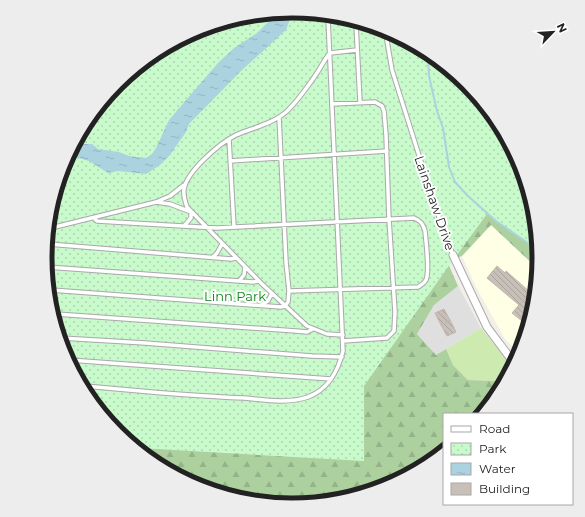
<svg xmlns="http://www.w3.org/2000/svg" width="585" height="517" font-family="Montserrat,sans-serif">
  <defs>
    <pattern id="forest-firs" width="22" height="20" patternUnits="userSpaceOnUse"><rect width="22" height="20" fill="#add19e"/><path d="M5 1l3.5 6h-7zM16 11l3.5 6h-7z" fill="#95b388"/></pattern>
    <pattern id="park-dots" width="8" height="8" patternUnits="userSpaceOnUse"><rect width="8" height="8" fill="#c8facc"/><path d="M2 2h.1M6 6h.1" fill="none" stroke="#acd6af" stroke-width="1.8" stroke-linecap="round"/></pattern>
    <pattern id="water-ripples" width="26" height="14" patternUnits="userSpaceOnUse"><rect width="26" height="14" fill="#aad3df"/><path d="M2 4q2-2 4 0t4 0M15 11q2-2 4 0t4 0" fill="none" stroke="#92b5bf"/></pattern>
    <pattern id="building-back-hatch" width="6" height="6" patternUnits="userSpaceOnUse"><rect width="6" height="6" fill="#c7bfb8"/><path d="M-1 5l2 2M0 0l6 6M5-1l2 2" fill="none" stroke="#aba49e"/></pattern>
  </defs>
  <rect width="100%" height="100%" fill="#f2efe9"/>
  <path fill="#e0dfdf" d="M458 286 481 328 436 355 417 334 434 305Z"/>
  <path fill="#ffffe5" d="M491 224 538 269 521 354 505 339 476 287 462 256Z"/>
  <path fill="#cdebb0" d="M481 328 512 367 500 385 494 381 468 380 453 365 446 349Z"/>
  <path fill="url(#forest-firs)" d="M468 84 522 167 540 259 538 269 491 225 462 256 447 261 458 286 434 305 417 334 436 355 446 349 453 365 468 380 495 381 500 385 481 414H444V449L387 487 292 506 198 487 117 433 92 396 147 400Z"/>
  <path fill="url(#park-dots)" d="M293 11 387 30 468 84 521 164 538 250 487 214 448 267 364 386V461L139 448 117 433 64 353 45 258 64 164 118 83 198 30Z"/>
  <path fill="url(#water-ripples)" d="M293 11 286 30 241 71 189 124 186 132 169 156 160 165 146 174 118 171 108 173 89 161 69 155 79 142 82 144H92L98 149 119 152 129 156 146 158 152 154 156 148 169 120 218 63 234 48 257 33 276 14Z"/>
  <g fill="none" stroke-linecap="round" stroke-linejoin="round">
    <path stroke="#aad3df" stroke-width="2" d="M428 57 429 76 437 111 443 128 449 167 455 182 468 196 496 221 538 250"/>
  </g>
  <path fill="url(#building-back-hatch)" stroke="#c4b6ab" d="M497 266 505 273 506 271 530 292 519 305 487 278Z
    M532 290 533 292 527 325 512 313Z
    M444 309 450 320 441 325 435 313Z
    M450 320 456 332 447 336 441 325Z"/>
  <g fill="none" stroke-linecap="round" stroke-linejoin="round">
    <defs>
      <path id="service" d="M356 24 360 102
        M385 29 392 70 435 206 453 255
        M332 104 375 102 382 106 384 111 386 135 389 219 395 312 394 331 387 338 343 341
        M229 139 234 227
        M230 161 387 151
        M156 202 170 204 191 212V218L184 226
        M94 218 97 221 217 228 414 218C421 221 423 224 425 231 426 242 430 271 426 280 424 284 421 285 418 287L289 291
        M51 228 156 202 170 196 184 185
        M48 244 231 259 236 258
        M213 257 217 253 222 244
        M47 267 253 282 259 281
        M239 281 244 275 245 267
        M51 290 281 307 285 306 288 302 289 291 286 262 279 117
        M261 305 268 301 272 293
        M56 314 296 331 307 332 313 329
        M343 335 327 334 307 326 261 283 187 207C185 201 183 196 184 189 187 171 220 143 236 135 252 128 272 124 286 112 297 102 306 89 315 76 320 69 324 60 330 53L357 50
        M61 338 145 343 312 356 342 357
        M69 360 331 379
        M86 386C139 391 191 396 244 398 264 400 288 404 308 397 329 389 338 371 343 351L328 18"/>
      <path id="minor" d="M453 255 487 327 514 363"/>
    </defs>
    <use href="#service" stroke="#a9a9a9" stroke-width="5.5"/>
    <use href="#minor" stroke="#a9a9a9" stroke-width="9"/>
    <use href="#service" stroke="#fff" stroke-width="3.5"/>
    <use href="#minor" stroke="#fff" stroke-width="7"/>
  </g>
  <g text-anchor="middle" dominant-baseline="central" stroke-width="4" stroke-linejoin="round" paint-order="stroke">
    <g font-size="13" fill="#222" stroke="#fff">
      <text transform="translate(435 203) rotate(71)">Lainshaw Drive</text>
    </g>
    <g font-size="13" fill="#0c8416" stroke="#fff">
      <text x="235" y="296">Linn Park</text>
    </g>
  </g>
  <path d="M0 0H585V517H0ZM52 258a240 240 0 1 1 480 0a240 240 0 1 1-480 0Z" fill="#ededed" fill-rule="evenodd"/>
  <path fill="none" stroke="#222" stroke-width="5" d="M52 258a240 240 0 1 1 480 0a240 240 0 1 1-480 0Z"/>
  <rect x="443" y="413" width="130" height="92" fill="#ffffff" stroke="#a7a7a7"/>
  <rect x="451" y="426" width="20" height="6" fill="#ffffff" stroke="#a7a7a7"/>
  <text x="479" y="433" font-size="12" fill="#222222">Road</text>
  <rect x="451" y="443" width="20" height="12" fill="url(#park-dots)" stroke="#a7a7a7"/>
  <text x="479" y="453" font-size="12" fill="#222222">Park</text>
  <rect x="451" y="463" width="20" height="12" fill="url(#water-ripples)" stroke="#a7a7a7"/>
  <text x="479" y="473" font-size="12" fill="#222222">Water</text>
  <rect x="451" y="483" width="20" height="12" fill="#c7bfb8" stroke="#a7a7a7"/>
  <text x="479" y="493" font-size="12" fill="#222222">Building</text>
  <g transform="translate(553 32) rotate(65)" stroke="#ffffff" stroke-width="3" paint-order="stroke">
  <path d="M0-3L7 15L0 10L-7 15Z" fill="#222222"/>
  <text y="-6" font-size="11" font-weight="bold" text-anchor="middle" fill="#222222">N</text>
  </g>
</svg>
